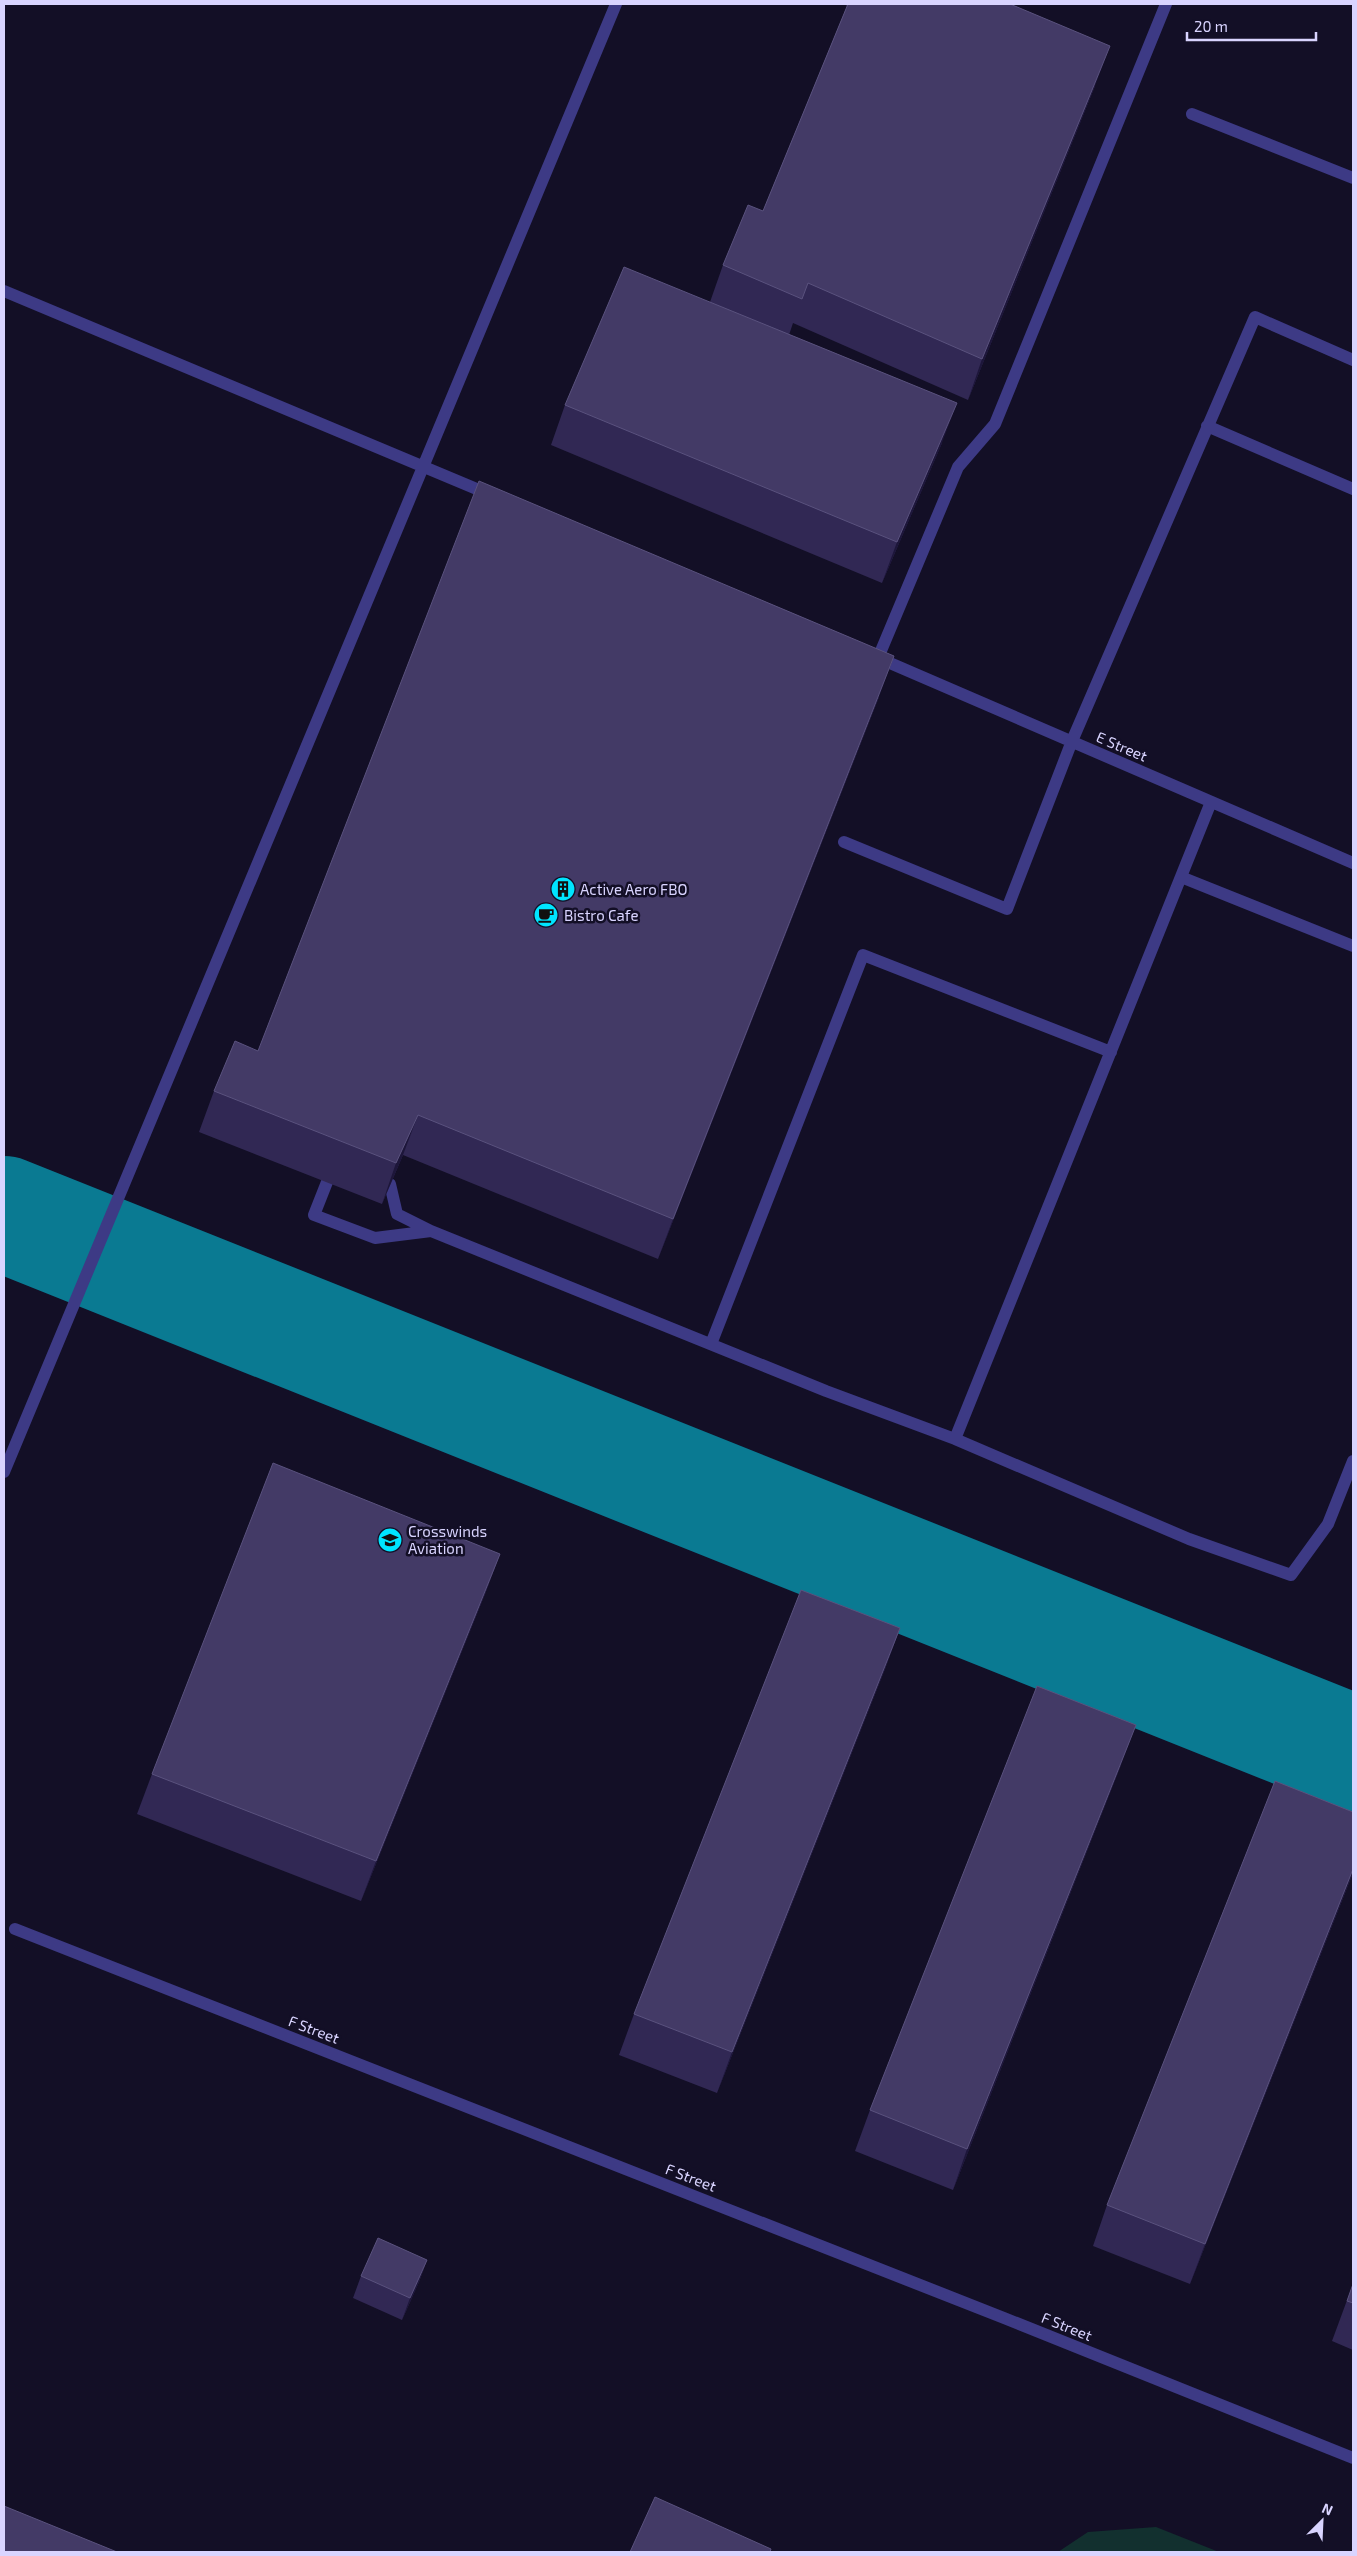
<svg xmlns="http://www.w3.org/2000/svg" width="1357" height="2556" font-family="'Exo 2',sans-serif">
  <rect width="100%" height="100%" fill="#130f26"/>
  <path fill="#12302f" d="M1156 2527 1219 2552H1058L1088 2532Z"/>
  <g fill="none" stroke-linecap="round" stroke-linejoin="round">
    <path stroke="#0a7a92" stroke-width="116" d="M4 1214 1353 1753"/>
    <path stroke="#3d3a85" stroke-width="12" d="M1192 114 1353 178
      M4 291 491 495
      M1207 426 1353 489
      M876 657 1353 863
      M878 658 958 467 995 424 1166 4
      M844 842 1007 909 1072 741 1255 317 1353 360
      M1181 877 1353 946
      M327 1182 314 1215 375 1238 431 1231 397 1214 390 1184
      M431 1231 826 1391 955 1439 1211 802
      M711 1344 863 955 1111 1052
      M955 1439 1189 1539 1291 1575 1328 1524 1353 1461
      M4 1472 616 4
      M15 1929 1004 2318 1353 2458"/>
  </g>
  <path fill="#312854" d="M844 4H1010L1095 86 968 400 793 323 789 335 942 443 882 583 551 445 565 405 710 302 723 265 763 211 847 6Z
    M879 697 658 1259 403 1155 382 1204 199 1132 214 1091 258 1051Z
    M500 1554 485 1594 361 1901 137 1814 152 1774Z
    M900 1628 885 1669 717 2093 619 2055 634 2014Z
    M1121 1765 953 2190 855 2151 870 2110Z
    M1353 1812V1873L1190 2284 1093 2246 1107 2205Z
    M427 2260 419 2282 402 2320 353 2298 361 2276Z
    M1353 2284V2350L1332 2341Z"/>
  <path fill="#1d163a" d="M1110 46 1095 86 968 400 982 359Z
    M957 403 942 443 882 583 897 542Z
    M894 656 879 697 658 1259 673 1219Z
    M418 1115 403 1155 382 1204 396 1163Z
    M500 1554 485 1594 361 1901 376 1861Z
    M900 1628 885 1669 717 2093 732 2052Z
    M1136 1725 1121 1765 953 2190 967 2149Z
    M1353 1869V1873L1190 2284 1205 2244Z
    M427 2260 419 2282 402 2320 410 2298Z"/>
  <path fill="#433a66" stroke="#5a527e" d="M848 4H1010L1110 46 982 359 808 283 802 299 723 265 748 205 763 211Z
    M624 267 957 403 897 542 565 405Z
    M479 481 894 656 673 1219 418 1115 396 1163 214 1091 235 1041 258 1051Z
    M273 1463 500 1554 376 1861 152 1774Z
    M801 1590 900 1628 732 2052 634 2014Z
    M1037 1686 1136 1725 967 2149 870 2110Z
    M1275 1781 1353 1812V1869L1205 2244 1107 2205Z
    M378 2238 427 2260 410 2298 361 2276Z
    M1353 2284V2303L1347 2301Z
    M655 2497 771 2549 770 2552H630Z
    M4 2506 117 2552H4Z"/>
  <defs>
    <symbol id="building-disc" viewBox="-11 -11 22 22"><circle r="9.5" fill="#00e5ff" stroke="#130f26"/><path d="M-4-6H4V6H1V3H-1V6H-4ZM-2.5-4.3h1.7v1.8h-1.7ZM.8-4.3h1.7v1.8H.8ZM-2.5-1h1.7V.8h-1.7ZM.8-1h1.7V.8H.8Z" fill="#111"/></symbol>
    <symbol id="cafe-disc" viewBox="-11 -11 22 22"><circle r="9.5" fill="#00e5ff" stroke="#130f26"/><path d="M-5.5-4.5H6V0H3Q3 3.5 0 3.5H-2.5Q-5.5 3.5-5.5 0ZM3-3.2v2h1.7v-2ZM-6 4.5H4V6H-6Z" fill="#111"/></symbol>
    <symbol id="school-disc" viewBox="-11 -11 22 22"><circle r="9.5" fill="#00e5ff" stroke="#130f26"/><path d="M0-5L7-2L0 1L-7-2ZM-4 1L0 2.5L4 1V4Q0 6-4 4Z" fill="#111"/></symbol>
  </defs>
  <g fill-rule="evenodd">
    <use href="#building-disc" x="549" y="875" width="28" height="28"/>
    <use href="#cafe-disc" x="532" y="901" width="28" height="28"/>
    <use href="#school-disc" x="376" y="1526" width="28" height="28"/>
  </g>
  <g text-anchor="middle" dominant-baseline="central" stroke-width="5" stroke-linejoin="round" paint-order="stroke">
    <g font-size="15" fill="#d9d4ff" stroke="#130f26">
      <text transform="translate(1122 746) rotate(23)">E Street</text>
      <text transform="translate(314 2029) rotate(21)">F Street</text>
      <text transform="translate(691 2177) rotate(21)">F Street</text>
      <text transform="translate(1067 2326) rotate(22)">F Street</text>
    </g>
    <g font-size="15" fill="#d9d4ff" stroke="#130f26" text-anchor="start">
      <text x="580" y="889">Active Aero FBO</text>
      <text x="564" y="915">Bistro Cafe</text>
      <text x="408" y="1531">Crosswinds<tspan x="408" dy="17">Aviation</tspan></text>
    </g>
  </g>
  <rect width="1357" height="2556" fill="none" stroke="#d9d4ff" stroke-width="10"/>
  <g transform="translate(1322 2521) rotate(24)" stroke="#130f26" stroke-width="4" paint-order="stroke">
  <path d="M0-4L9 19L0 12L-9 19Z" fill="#d9d4ff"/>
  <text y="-8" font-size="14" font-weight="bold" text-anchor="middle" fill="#d9d4ff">N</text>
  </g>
  <path d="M1187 32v8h129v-8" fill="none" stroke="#d9d4ff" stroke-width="2.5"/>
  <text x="1194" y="32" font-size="15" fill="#d9d4ff" stroke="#130f26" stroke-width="4" paint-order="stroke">20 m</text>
</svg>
